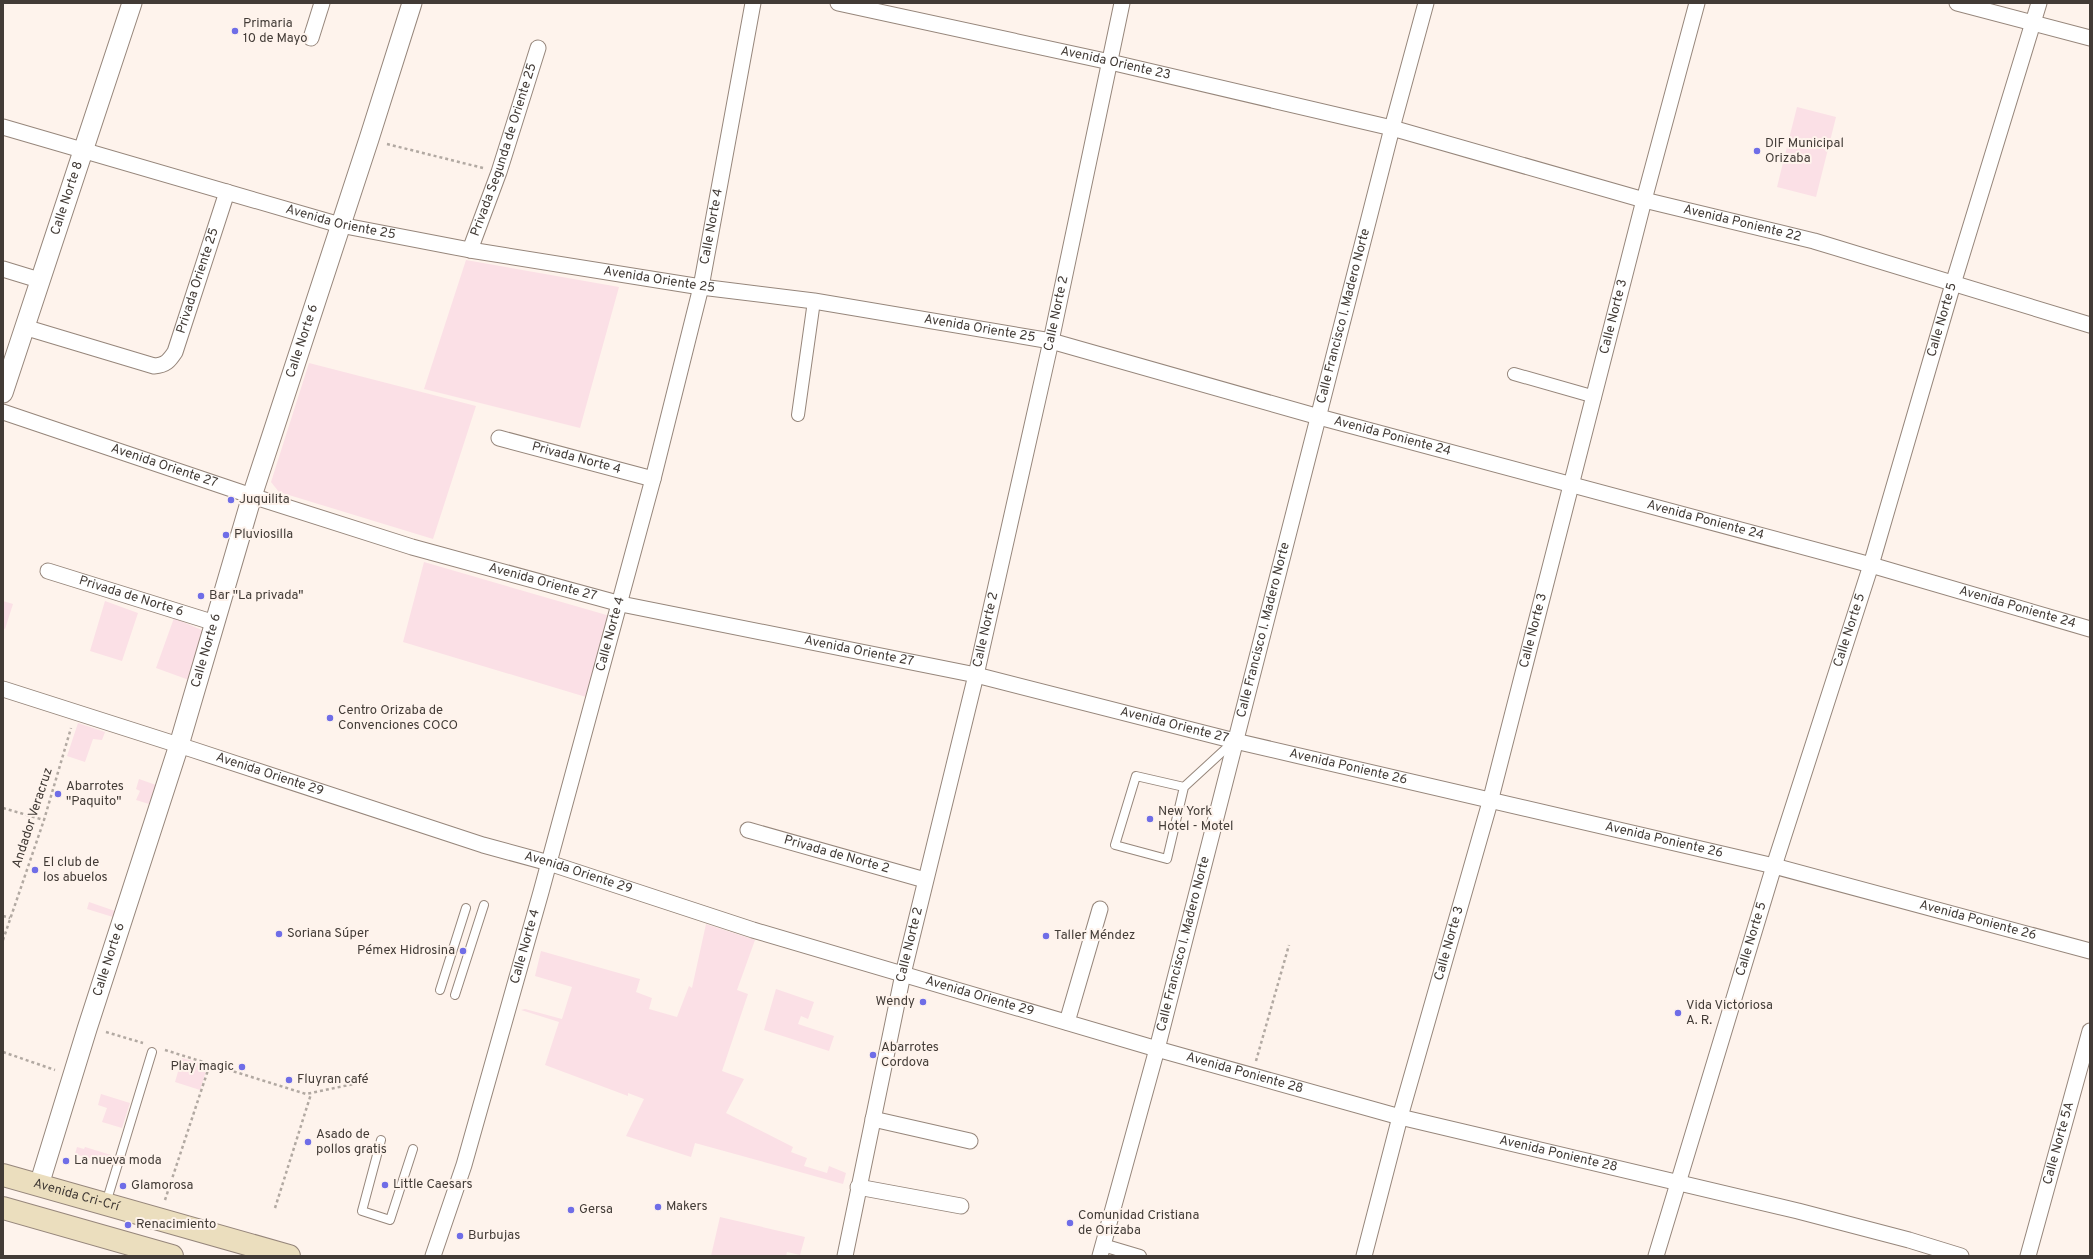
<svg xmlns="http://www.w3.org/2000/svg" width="2093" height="1259" font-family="Overpass,sans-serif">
  <rect width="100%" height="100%" fill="#fef3ec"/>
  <path fill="#fbe0e6" d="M1797 107 1836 117 1816 197 1777 187Z
    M466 260 619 287 580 428 424 389Z
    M309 363 476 406 433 539 279 492 271 482Z
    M424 562 610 616 586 697 403 642Z
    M3 601 13 604 5 629 3 628Z
    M105 601 138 613 122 661 90 651Z
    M174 618 204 631 189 680 156 668Z
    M78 723 105 732 102 740 93 739 85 762 67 756Z
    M139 779 156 785 149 804 136 800 140 791 136 789Z
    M89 902 115 911 113 917 87 909Z
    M706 924 755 940 737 990 748 994 722 1071 744 1079 726 1113 793 1147 791 1152 807 1158 804 1166 827 1173 829 1166 846 1173 843 1184 695 1143 691 1157 626 1136 644 1099 628 1093V1096L545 1065 559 1022 521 1010 525 1009 562 1019 572 987 535 976 541 951 640 979 636 992 652 998 649 1009 677 1017 689 986 692 988Z
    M776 989 814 1002 808 1019 801 1016 798 1024 834 1036 829 1051 764 1030Z
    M182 1058 208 1065 200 1090 175 1082Z
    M101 1094 130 1103 122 1128 102 1122 107 1108 98 1105Z
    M77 1147 84 1149 85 1147 111 1155 109 1164 75 1154Z
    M720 1217 805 1237 800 1255 787 1252 786 1256H711Z"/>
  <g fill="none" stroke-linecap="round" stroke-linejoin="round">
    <defs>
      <path id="service" d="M1184 787 1136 776 1115 845 1167 859 1184 787 1233 742
        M440 990 466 908
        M455 995 484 905
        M381 1140 362 1211 390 1220 413 1149
        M106 1203 152 1052"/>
      <path id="pedestrian" d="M1514 374 1595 397
        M798 415 814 301
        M1103 1245 1140 1256"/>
      <g id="minor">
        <path id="s1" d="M838 3 1110 62 1392 128 1644 200 1814 241 2090 325"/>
        <path d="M1957 3 2090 38"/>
        <path d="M311 38 322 3"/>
        <path id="s2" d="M3 127 340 225 470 250 701 287 814 301 1051 341 1319 417 1871 565 2090 629"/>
        <path id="s3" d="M470 250 499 172 538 48"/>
        <path d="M3 269 39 280"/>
        <path id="s4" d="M24 327 154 366C166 365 169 361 175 352L227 192"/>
        <path id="s5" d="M3 412 252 496 412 547 621 604 976 675 1235 741 1774 866 2090 951"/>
        <path id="s6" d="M499 438 653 479"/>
        <path id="s7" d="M48 571 215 623"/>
        <path id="s8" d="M3 689 194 750 483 845 549 863 753 930 1157 1049 1400 1117 1798 1211 1909 1240 1961 1256"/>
        <path id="s9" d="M748 830 925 880"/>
        <path d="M1067 1022 1100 909"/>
        <path d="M873 1119 970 1141"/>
        <path d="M858 1187 961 1206"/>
        <path id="s10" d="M433 1256 464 1165 541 892 653 479 701 287 753 3"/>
        <path id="s11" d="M845 1256 903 974 976 675 1051 341 1122 3"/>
        <path id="s12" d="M1100 1256 1157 1049 1392 128 1426 3"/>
        <path id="s13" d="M1364 1256 1400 1117 1490 802 1644 200 1697 3"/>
        <path id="s14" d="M1656 1256 1774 866 1871 565 1953 284 2039 3"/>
        <path id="s15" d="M2028 1256 2090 1031"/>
      </g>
      <g id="tertiary">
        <path id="s16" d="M3 393 132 3"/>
        <path id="s17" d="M39 1185 87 1029 179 745 252 496 369 139 412 3"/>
      </g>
      <g id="secondary">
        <path id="s18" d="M3 1175 289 1256"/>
        <path d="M3 1208 172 1256"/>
      </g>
    </defs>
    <use href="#service" stroke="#96867b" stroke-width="10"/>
    <use href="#pedestrian" stroke="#96867b" stroke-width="14"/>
    <use href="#minor" stroke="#96867b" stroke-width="17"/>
    <use href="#tertiary" stroke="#96867b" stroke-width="21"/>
    <use href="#secondary" stroke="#96867b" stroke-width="24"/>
    <path stroke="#b2a9a2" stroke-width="2.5" stroke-dasharray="3 3" stroke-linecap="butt" d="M387 144 483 168
      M3 808 44 820
      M3 916 10 918
      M3 940 44 820 71 728
      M106 1032 143 1043
      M165 1050 306 1094 368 1081
      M3 1052 55 1070
      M1256 1061 1289 945
      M352 1081V1085
      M165 1200 210 1064
      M275 1208 311 1094"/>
    <use href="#service" stroke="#fff" stroke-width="8"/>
    <use href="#pedestrian" stroke="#fff" stroke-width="12"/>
    <use href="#minor" stroke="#fff" stroke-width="15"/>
    <use href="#tertiary" stroke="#fff" stroke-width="19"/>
    <use href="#secondary" stroke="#ebdebe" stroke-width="22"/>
  </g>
  <g fill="#6f6de7" stroke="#fef3ec" stroke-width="1.5">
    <circle cx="235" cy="31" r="4"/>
    <circle cx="1757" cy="151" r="4"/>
    <circle cx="231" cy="500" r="4"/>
    <circle cx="226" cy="535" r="4"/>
    <circle cx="201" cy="596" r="4"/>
    <circle cx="330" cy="718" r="4"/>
    <circle cx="58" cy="794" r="4"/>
    <circle cx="1150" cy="819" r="4"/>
    <circle cx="35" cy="870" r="4"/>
    <circle cx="279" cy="934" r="4"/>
    <circle cx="1046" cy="936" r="4"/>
    <circle cx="463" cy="951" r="4"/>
    <circle cx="923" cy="1002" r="4"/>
    <circle cx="1678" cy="1013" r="4"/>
    <circle cx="873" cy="1055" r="4"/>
    <circle cx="242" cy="1067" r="4"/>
    <circle cx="289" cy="1080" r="4"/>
    <circle cx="308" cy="1142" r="4"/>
    <circle cx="66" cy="1161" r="4"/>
    <circle cx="385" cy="1185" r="4"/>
    <circle cx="123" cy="1186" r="4"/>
    <circle cx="658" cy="1207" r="4"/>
    <circle cx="571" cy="1210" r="4"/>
    <circle cx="1070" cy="1223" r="4"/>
    <circle cx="128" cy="1225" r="4"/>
    <circle cx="460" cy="1236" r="4"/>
  </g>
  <g text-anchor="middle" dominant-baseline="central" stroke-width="4" stroke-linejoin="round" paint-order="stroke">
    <g font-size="13" fill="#423b36" stroke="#fef3ec" text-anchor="start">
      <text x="243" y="24">Primaria<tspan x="243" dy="15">10 de Mayo</tspan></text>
      <text x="1765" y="144">DIF Municipal<tspan x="1765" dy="15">Orizaba</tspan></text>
      <text x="239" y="500">Juquilita</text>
      <text x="234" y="535">Pluviosilla</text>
      <text x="209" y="596">Bar "La privada"</text>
      <text x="338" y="711">Centro Orizaba de<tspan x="338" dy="15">Convenciones COCO</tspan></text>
      <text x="66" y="787">Abarrotes<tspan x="66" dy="15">"Paquito"</tspan></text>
      <text x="1158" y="812">New York<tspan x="1158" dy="15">Hotel - Motel</tspan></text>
      <text x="43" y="863">El club de<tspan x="43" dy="15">los abuelos</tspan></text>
      <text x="287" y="934">Soriana Súper</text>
      <text x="1054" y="936">Taller Méndez</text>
      <text x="455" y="951" text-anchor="end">Pémex Hidrosina</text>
      <text x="915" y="1002" text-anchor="end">Wendy</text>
      <text x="1686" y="1006">Vida Victoriosa<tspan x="1686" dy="15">A. R.</tspan></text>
      <text x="881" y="1048">Abarrotes<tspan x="881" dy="15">Cordova</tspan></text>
      <text x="234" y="1067" text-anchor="end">Play magic</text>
      <text x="297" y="1080">Fluyran café</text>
      <text x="316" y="1135">Asado de<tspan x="316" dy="15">pollos gratis</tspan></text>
      <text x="74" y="1161">La nueva moda</text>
      <text x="393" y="1185">Little Caesars</text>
      <text x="131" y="1186">Glamorosa</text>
      <text x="666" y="1207">Makers</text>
      <text x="579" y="1210">Gersa</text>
      <text x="1078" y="1216">Comunidad Cristiana<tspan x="1078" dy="15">de Orizaba</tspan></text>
      <text x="136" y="1225">Renacimiento</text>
      <text x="468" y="1236">Burbujas</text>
    </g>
    <g font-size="13" fill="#423b36" stroke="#fef3ec">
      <text stroke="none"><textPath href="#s1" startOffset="284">Avenida Oriente 23</textPath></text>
      <text stroke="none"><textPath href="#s3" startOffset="106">Privada Segunda de Oriente 25</textPath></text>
      <text stroke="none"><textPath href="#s16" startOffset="205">Calle Norte 8</textPath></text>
      <text stroke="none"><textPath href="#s2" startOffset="351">Avenida Oriente 25</textPath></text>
      <text stroke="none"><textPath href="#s1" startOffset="931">Avenida Poniente 22</textPath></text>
      <text stroke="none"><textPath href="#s10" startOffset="1067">Calle Norte 4</textPath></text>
      <text stroke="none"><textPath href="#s2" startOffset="675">Avenida Oriente 25</textPath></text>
      <text stroke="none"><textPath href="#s4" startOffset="237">Privada Oriente 25</textPath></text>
      <text stroke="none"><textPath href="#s11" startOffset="966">Calle Norte 2</textPath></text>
      <text stroke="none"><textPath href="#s12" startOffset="971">Calle Francisco I. Madero Norte</textPath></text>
      <text stroke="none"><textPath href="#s13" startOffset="972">Calle Norte 3</textPath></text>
      <text stroke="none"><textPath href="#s14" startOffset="979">Calle Norte 5</textPath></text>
      <text stroke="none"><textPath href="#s2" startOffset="999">Avenida Oriente 25</textPath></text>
      <text stroke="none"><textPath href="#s17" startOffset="884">Calle Norte 6</textPath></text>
      <text stroke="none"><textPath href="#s2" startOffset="1426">Avenida Poniente 24</textPath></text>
      <text stroke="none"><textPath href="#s6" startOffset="80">Privada Norte 4</textPath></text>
      <text stroke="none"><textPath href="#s5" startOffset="170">Avenida Oriente 27</textPath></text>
      <text stroke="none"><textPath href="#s2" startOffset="1750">Avenida Poniente 24</textPath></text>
      <text stroke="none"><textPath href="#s5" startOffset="566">Avenida Oriente 27</textPath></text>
      <text stroke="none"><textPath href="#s7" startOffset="87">Privada de Norte 6</textPath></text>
      <text stroke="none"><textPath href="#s2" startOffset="2074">Avenida Poniente 24</textPath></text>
      <text stroke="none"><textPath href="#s11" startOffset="642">Calle Norte 2</textPath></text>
      <text stroke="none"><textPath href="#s12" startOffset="647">Calle Francisco I. Madero Norte</textPath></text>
      <text stroke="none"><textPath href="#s13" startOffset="648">Calle Norte 3</textPath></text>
      <text stroke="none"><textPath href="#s14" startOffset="655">Calle Norte 5</textPath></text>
      <text stroke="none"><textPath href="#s10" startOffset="647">Calle Norte 4</textPath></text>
      <text stroke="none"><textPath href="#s17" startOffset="560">Calle Norte 6</textPath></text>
      <text stroke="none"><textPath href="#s5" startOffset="890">Avenida Oriente 27</textPath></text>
      <text stroke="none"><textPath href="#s5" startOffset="1214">Avenida Oriente 27</textPath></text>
      <text stroke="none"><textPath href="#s5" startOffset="1393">Avenida Poniente 26</textPath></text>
      <text stroke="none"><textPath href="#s8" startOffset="280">Avenida Oriente 29</textPath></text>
      <text transform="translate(33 818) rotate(-72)">Andador Veracruz</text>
      <text stroke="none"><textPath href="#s5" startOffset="1717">Avenida Poniente 26</textPath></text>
      <text stroke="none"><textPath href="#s9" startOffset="92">Privada de Norte 2</textPath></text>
      <text stroke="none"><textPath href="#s8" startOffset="604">Avenida Oriente 29</textPath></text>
      <text stroke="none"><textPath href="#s5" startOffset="2041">Avenida Poniente 26</textPath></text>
      <text stroke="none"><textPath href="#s14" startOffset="331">Calle Norte 5</textPath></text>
      <text stroke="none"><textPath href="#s13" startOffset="324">Calle Norte 3</textPath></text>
      <text stroke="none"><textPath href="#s12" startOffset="323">Calle Francisco I. Madero Norte</textPath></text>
      <text stroke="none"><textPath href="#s11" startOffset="318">Calle Norte 2</textPath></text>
      <text stroke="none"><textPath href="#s10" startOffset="323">Calle Norte 4</textPath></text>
      <text stroke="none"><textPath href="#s17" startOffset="236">Calle Norte 6</textPath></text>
      <text stroke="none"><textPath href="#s8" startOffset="1024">Avenida Oriente 29</textPath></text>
      <text stroke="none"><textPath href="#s8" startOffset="1300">Avenida Poniente 28</textPath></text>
      <text stroke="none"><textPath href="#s15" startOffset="117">Calle Norte 5A</textPath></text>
      <text stroke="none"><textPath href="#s8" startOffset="1624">Avenida Poniente 28</textPath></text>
      <text stroke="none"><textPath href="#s18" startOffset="76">Avenida Cri-Crí</textPath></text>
    </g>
  </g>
  <rect width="2093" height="1259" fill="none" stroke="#423b36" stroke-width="8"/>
</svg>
